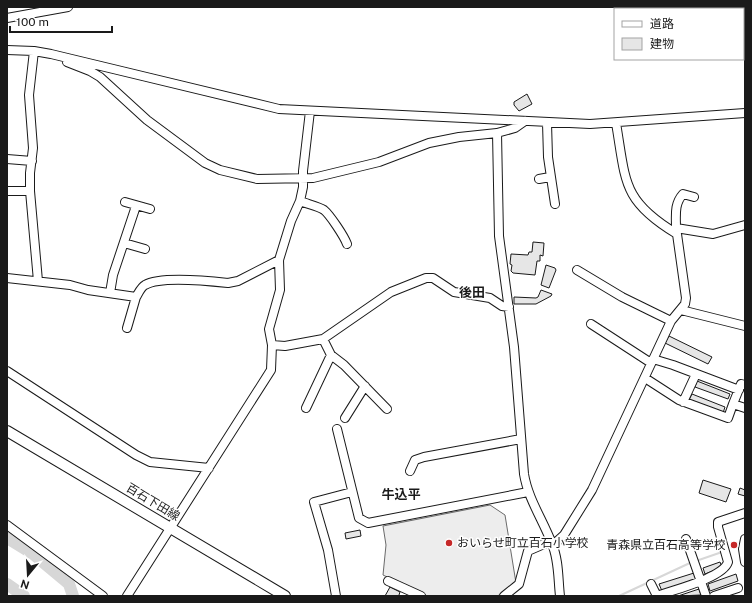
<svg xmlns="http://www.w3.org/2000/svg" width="752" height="603" font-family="'Public Sans','Noto Sans JP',sans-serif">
  <rect width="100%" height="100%" fill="#fff"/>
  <path fill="#ededed" stroke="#6a6a6a" d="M490 505 505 515 516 583 506 592 497 596H427L383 575 386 545 383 526Z"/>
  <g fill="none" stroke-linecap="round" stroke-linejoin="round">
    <path stroke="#d7d7d7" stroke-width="2" d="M696 561 722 552
      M619 596 692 562"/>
    <path stroke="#d7d7d7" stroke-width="12" d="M7 538 33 554 69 584 73 596
      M7 584 24 596"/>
  </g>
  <path fill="#e6e6e6" stroke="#1a1a1a" d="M527 94 532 104 519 111 514 105V102Z
    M533 242 544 243 543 256 540 255V261H537L535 275 513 273 511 271 512 265 510 264 511 254 528 255 529 252H532Z
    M546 265 555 268 556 270 549 288 541 285Z
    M541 290 552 294 551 296 536 304H514V297L536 298 538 297Z
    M669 336 712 357 708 364 665 343Z
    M697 381 730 394 728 399 695 387Z
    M692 394 725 407 723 413 689 400Z
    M703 480 731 489 726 502 699 493Z
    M740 488 745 490V499V496L738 494Z
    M360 530 361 536 346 539 345 533Z
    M720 562 722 567 705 574 703 568Z
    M694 573 696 579 662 591 659 584Z
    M736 574 738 581 710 591 708 584Z
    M390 587 400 592 399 595 400 596H385Z
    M699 589 701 595 678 596Z"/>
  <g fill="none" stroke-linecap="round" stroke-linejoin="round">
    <defs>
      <path id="minor" d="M7 18 68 7
        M7 50 34 51 51 54 279 109 590 124 745 113
        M34 51 29 95 33 148 30 173V191L38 281
        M67 62 90 71 100 77 147 120 205 163 220 170 257 179 313 178 379 162 429 143 459 137 497 133 515 128 525 121
        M547 123 548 157 555 204
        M497 133 499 236 514 347 524 474C528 499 543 520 552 544 559 560 558 579 560 596
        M7 159 32 161
        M539 179 550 177
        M7 191H30
        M300 201C307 204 318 206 324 210 330 215 344 236 347 244
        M125 202 150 209
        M676 228C676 215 674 204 683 194L694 197
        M674 232 676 228 713 234 745 225
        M124 243 145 249
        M577 270 622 297 671 321
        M7 278 70 285 88 290 136 297C138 294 141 287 145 285 160 276 210 281 228 283L238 281 279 260
        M110 293 113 275 136 206
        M681 310 745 326
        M591 324 651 363
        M127 328 136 297
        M323 339 331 355 344 365 387 409
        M272 345 285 346 323 339 391 292 426 278H433L454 292 490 298 502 306 509 307
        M653 359 673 365 739 390
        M7 371 136 455 150 462 209 468
        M645 378 679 400 728 418 733 404 745 408
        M683 402 696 374
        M733 404 741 384 745 385
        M306 408 331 355
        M345 418 365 386
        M337 429 359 518 368 523 528 492
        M410 471 415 460 424 457 521 439
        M7 525 103 596
        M686 539 706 596
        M745 539 743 549 745 562
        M553 545 564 535 592 490 671 321 685 304 686 298 677 234C622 201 626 182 616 123
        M388 581 421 596
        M651 584 657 596
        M127 596 271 370 272 345 269 329 280 290 279 260 291 221 300 201 303 187V171L310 111
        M336 596 328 550 314 502 352 492
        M504 596 519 584 528 551 551 541
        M657 596C673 590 723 578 728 562L718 527V522L745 513
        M714 596 738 588"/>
      <path id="major" d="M7 431 285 596"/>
    </defs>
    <use href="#minor" stroke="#1a1a1a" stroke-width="10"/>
    <use href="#major" stroke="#1a1a1a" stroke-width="12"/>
    <use href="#minor" stroke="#fff" stroke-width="8"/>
    <use href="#major" stroke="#fff" stroke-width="10"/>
  </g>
  <g fill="#c62828" stroke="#fff" stroke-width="1.5">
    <circle cx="449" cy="543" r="4"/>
    <circle cx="734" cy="545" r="4"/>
  </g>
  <g text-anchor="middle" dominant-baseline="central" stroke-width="3" stroke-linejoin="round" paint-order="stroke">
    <g font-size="12" fill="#1a1a1a" stroke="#fff">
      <text transform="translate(153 502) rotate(31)">百石下田線</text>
    </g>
    <g font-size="12" fill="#1a1a1a" stroke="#fff" text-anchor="start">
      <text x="457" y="543">おいらせ町立百石小学校</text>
      <text x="726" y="545" text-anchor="end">青森県立百石高等学校</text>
    </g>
    <g font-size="13" font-weight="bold" fill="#1a1a1a" stroke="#fff">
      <text x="472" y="292">後田</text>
      <text x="401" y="494">牛込平</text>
    </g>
  </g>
  <rect width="752" height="603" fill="none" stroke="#1a1a1a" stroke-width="16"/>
  <rect x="614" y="8" width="130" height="52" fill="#ffffff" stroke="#a3a3a3"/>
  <rect x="622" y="21" width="20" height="6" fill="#ffffff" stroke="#a3a3a3"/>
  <text x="650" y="28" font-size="12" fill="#1a1a1a">道路</text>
  <rect x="622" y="38" width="20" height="12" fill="#e6e6e6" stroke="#a3a3a3"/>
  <text x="650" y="48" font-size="12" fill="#1a1a1a">建物</text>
  <g transform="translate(28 575) rotate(198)" stroke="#ffffff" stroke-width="3" paint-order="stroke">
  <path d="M0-3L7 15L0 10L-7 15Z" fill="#1a1a1a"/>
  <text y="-6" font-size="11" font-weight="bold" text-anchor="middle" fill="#1a1a1a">N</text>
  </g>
  <path d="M10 26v6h102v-6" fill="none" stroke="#1a1a1a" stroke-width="2"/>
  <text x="16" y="26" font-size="12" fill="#1a1a1a" stroke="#ffffff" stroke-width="3" paint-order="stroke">100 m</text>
</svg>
